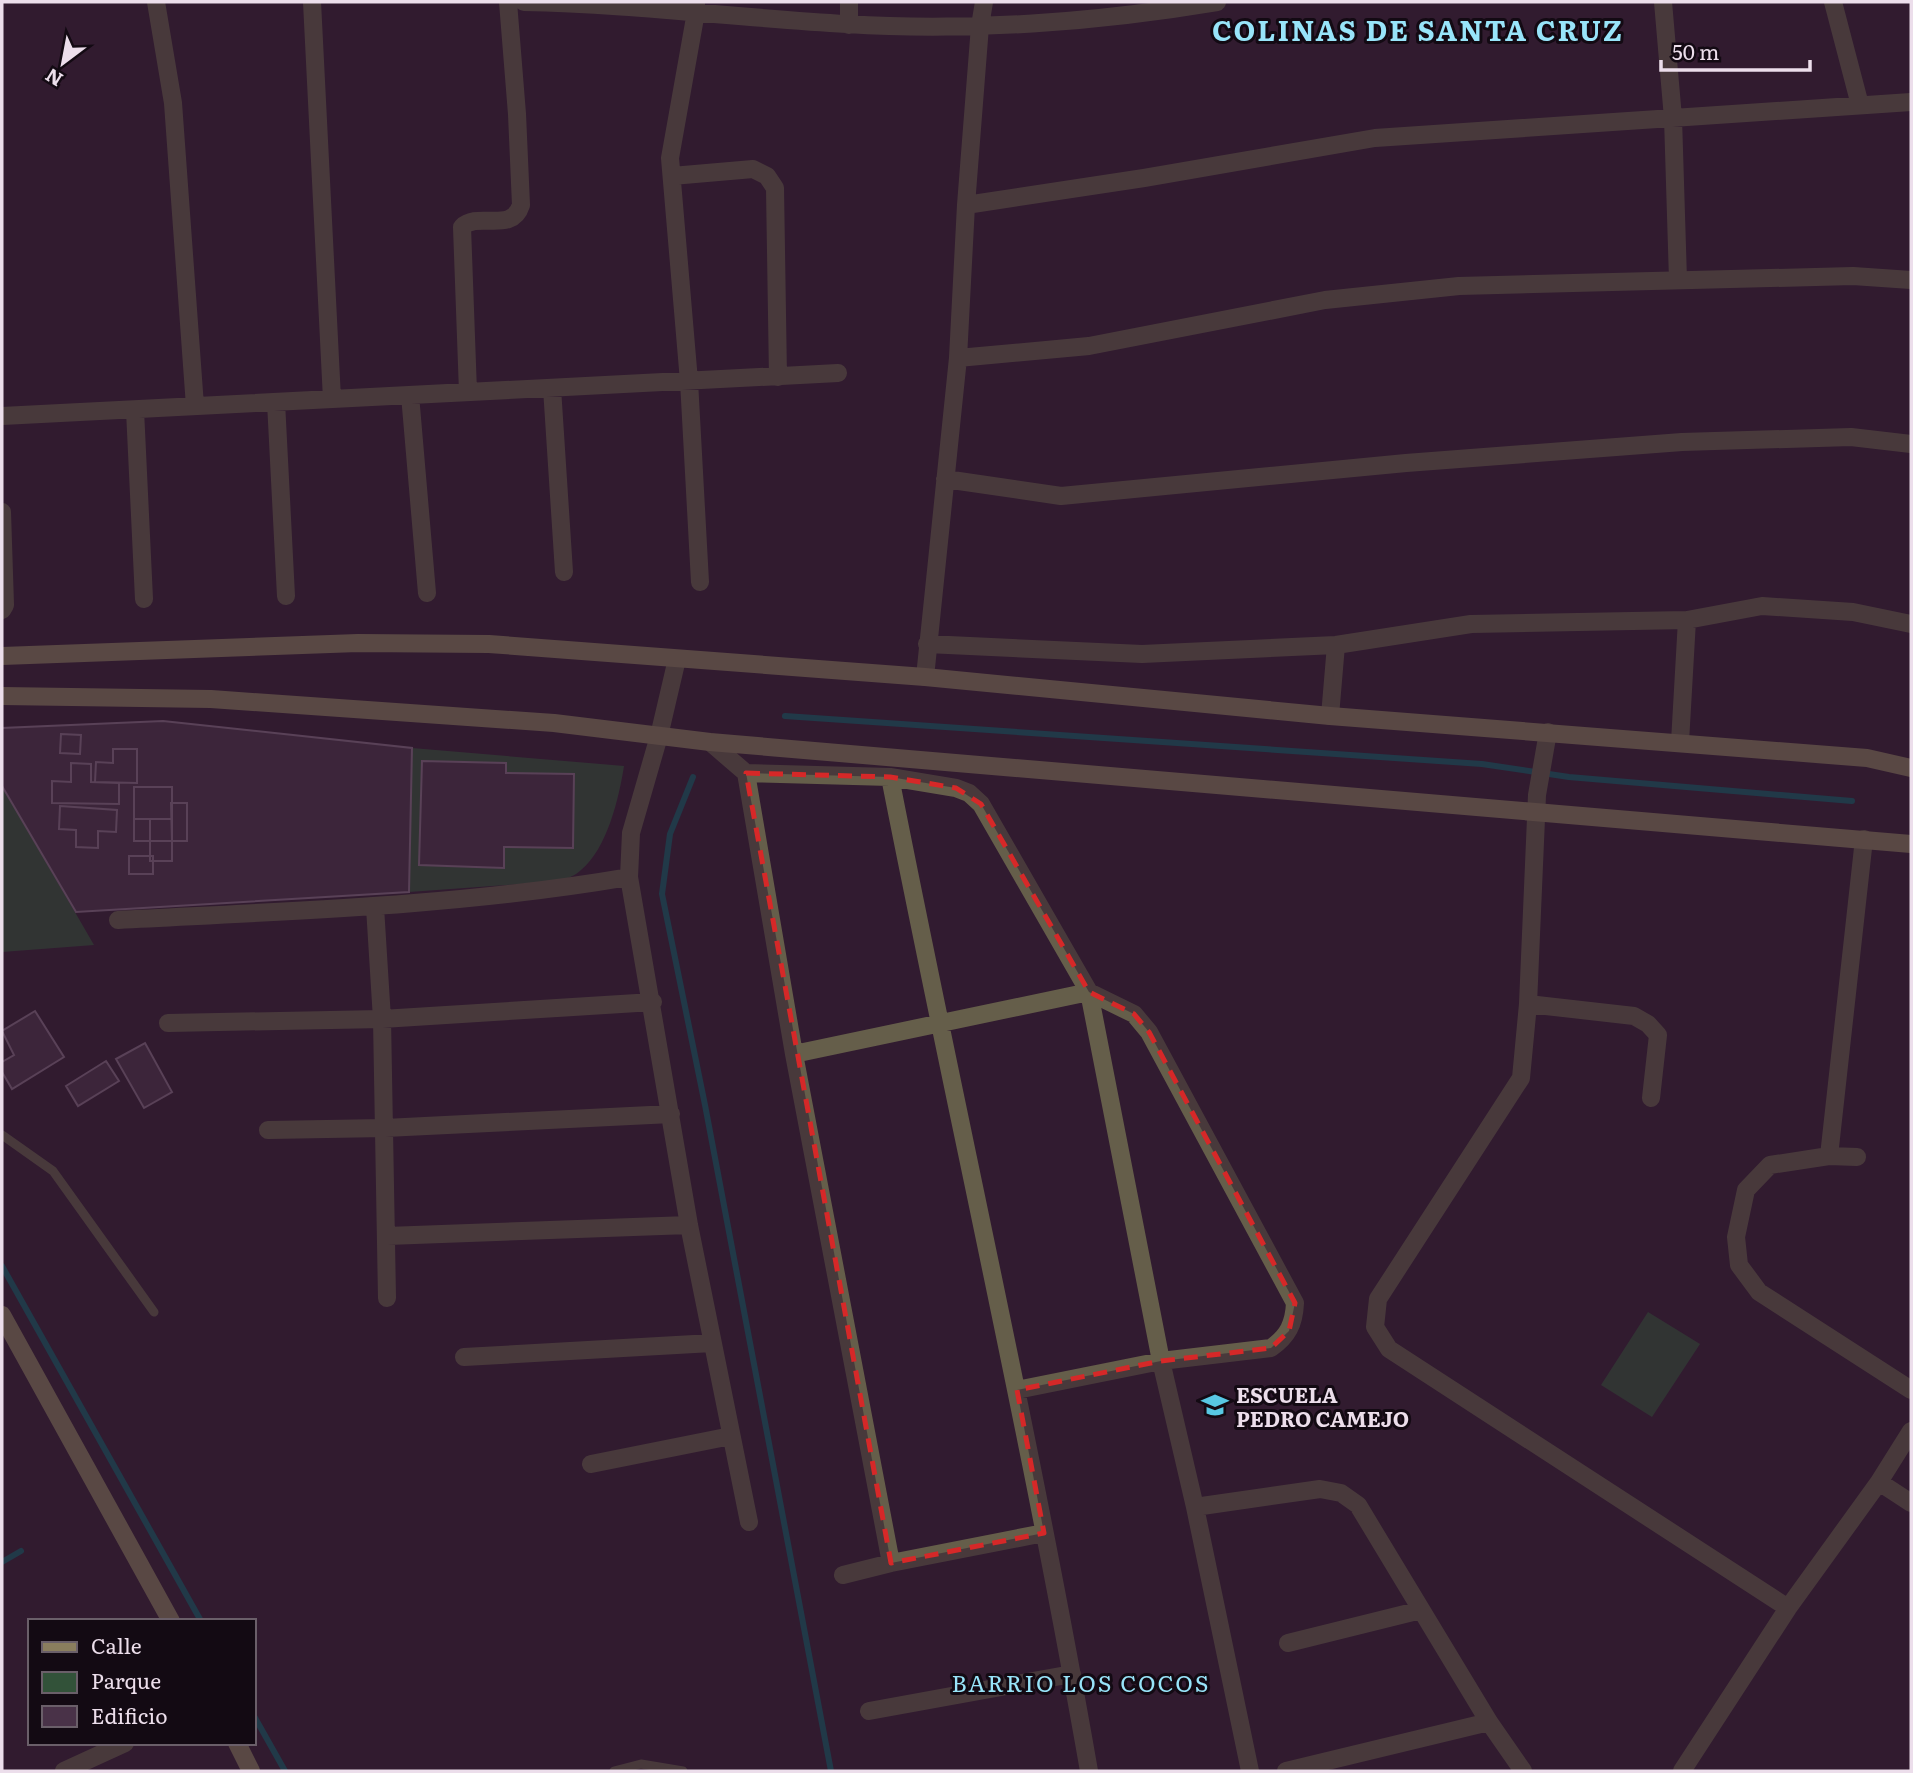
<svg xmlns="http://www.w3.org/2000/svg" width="1913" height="1773" font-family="Literata,serif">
  <rect width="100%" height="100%" fill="#311b30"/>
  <path fill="#325239" d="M412 748 624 766C619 798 607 849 581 870 576 875 568 878 562 881L409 892Z
    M2 786 94 945 2 952Z
    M1648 1312 1700 1344 1652 1417 1601 1385Z"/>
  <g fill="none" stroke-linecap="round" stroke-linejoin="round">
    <path stroke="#0e5d67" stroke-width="6" d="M785 716 1482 764 1569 777 1852 801
      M693 777 670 834 662 894 705 1105 831 1771
      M2 1266 201 1621
      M2 1562 21 1551
      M254 1716 285 1771"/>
  </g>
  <path fill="#493248" stroke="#896f87" stroke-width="2" d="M163 721 412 748 409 892 76 912 2 786V728Z
    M61 734 81 735 80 754 60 753Z
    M113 749H137V783L95 782 96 762 113 763Z
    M422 761 506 763V773L574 774 573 848 504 847V868L419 865Z
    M71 763 91 764V782L119 783V804L52 803V781L71 782Z
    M134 787H172V819H134Z
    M171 803H187V841H172Z
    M60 806 117 810 116 832 98 831V848L76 847V830L59 829Z
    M134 819H150V841H134Z
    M150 819H172V841H150Z
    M150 841H172V861H150Z
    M129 856H153V874H129Z
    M35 1011 64 1057 12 1089 2 1072V1062L14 1055 2 1031Z
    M145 1043 172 1092 144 1108 116 1059Z
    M106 1061 119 1081 78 1106 66 1086Z"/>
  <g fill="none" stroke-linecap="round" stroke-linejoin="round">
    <path stroke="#655e4a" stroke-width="9" d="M2 1135 53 1171 154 1312
      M614 1771 641 1764 683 1771"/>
    <path stroke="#655e4a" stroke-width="18" d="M156 2 173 103 195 406
      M312 2 332 399
      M524 2C632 4 739 18 847 24 967 32 1098 22 1217 2
      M696 2V12L670 158 689 381 700 582
      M1663 2 1673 118 1678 280
      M1833 2 1860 105
      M849 25V2
      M672 176 753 169 767 176 775 188 778 377
      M966 205 1144 178 1375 138 1911 102
      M958 358 1089 346 1325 300 1459 286 1853 276 1911 280
      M552 388 564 572
      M468 392 462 227C478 211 512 234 521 205L517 114 508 2
      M410 395 427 593
      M276 402 286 596
      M135 410 144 599
      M2 416 838 373
      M945 479 1061 496 1406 463 1682 442 1851 437 1911 444
      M2 512 5 605 2 610
      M927 644 1142 654 1336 645 1471 624 1687 620 1762 606 1853 612 1911 624
      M677 659 659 736 631 833 629 877 689 1225 749 1522
      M925 677 958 358 966 205 980 26 984 2
      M1330 716 1336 645
      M1548 732 1537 795 1528 1004 1521 1078 1378 1299 1375 1327 1389 1349 1788 1608
      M710 742 746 773 890 777 956 788 969 793 981 804 1089 992 1161 1361 1195 1507 1250 1771
      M1680 742 1687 620
      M746 773 794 1054 891 1563
      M890 777C955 1109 1031 1438 1089 1771
      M375 907 382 1019 387 1298
      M118 920C289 911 461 906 629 877
      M1528 1004 1634 1016 1648 1024 1658 1035 1651 1098
      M168 1023 382 1019 653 1002
      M794 1054 1089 992 1134 1014 1149 1032 1295 1303C1294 1324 1288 1336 1271 1348L1161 1361 1017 1390
      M268 1130 385 1128 671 1114
      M1829 1156 1864 839
      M1857 1157 1829 1156 1770 1165 1746 1190 1736 1237 1739 1265 1759 1292 1911 1390
      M387 1236 689 1225
      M464 1357 712 1343
      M591 1464 731 1436
      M1879 1482 1911 1503
      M1195 1507 1320 1489 1341 1493 1358 1505 1489 1722 1523 1771
      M843 1575 891 1563 1044 1533
      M1288 1643 1421 1610
      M869 1711 1072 1674
      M64 1771 125 1743
      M1286 1771 1489 1722
      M1682 1771 1788 1608 1879 1482 1911 1431"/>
    <path stroke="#8a7e5e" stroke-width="18" d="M2 656 358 643 489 644 925 677 1330 716 1867 758 1911 768
      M2 696 211 699 554 723 710 742 1911 844
      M2 1315 171 1621
      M237 1743 251 1771"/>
  </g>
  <path d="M0 0H1913V1773H0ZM746 773 890 777 956 788 981 804 1089 992 1134 1014 1149 1032 1295 1303 1289 1331 1271 1348 1161 1361 1017 1390 1044 1533 891 1563Z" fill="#311b30" fill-opacity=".55" fill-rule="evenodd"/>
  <path fill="none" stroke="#d62828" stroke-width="5" stroke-dasharray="14 9" stroke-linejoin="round" d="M746 773 890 777 956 788 981 804 1089 992 1134 1014 1149 1032 1295 1303 1289 1331 1271 1348 1161 1361 1017 1390 1044 1533 891 1563Z"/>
  <defs>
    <symbol id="school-bare" viewBox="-9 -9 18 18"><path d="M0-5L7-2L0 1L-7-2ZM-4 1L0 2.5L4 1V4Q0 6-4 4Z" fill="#58c8e4" stroke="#130a13" stroke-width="2.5" paint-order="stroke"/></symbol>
  </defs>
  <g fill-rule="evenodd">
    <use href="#school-bare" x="1196" y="1386" width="38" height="38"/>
  </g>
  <g text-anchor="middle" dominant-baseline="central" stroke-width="6" stroke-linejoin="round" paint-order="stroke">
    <g font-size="21" font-weight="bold" fill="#ecdeeb" stroke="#130a13" text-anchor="start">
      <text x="1236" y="1393">ESCUELA<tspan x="1236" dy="24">PEDRO CAMEJO</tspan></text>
    </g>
    <g font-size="23" letter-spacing="2" fill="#98e4f9" stroke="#130a13">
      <text x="1081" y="1682">BARRIO LOS COCOS</text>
    </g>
    <g font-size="28" font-weight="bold" letter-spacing="2" fill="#98e4f9" stroke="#130a13">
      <text x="1418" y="29">COLINAS DE SANTA CRUZ</text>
    </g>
  </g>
  <rect width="1913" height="1773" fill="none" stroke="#ecdeeb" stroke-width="7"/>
  <rect x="28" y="1619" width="228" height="126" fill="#130a13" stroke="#6a5f69" stroke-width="2"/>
  <rect x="42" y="1642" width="35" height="10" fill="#8a7e5e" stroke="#6a5f69" stroke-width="2"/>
  <text x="91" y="1654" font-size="21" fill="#ecdeeb">Calle</text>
  <rect x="42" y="1672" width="35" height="21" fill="#325239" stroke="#6a5f69" stroke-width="2"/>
  <text x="91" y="1689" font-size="21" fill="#ecdeeb">Parque</text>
  <rect x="42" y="1706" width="35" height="21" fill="#493248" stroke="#6a5f69" stroke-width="2"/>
  <text x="91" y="1724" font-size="21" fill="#ecdeeb">Edificio</text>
  <g transform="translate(63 63) rotate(212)" stroke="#130a13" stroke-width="5" paint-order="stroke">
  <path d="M0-5L12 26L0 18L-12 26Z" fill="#ecdeeb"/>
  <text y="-10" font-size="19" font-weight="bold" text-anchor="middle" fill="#ecdeeb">N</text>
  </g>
  <path d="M1661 60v10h149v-10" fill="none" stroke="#ecdeeb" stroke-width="3.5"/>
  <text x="1672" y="60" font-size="21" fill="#ecdeeb" stroke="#130a13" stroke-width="5" paint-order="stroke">50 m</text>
</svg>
